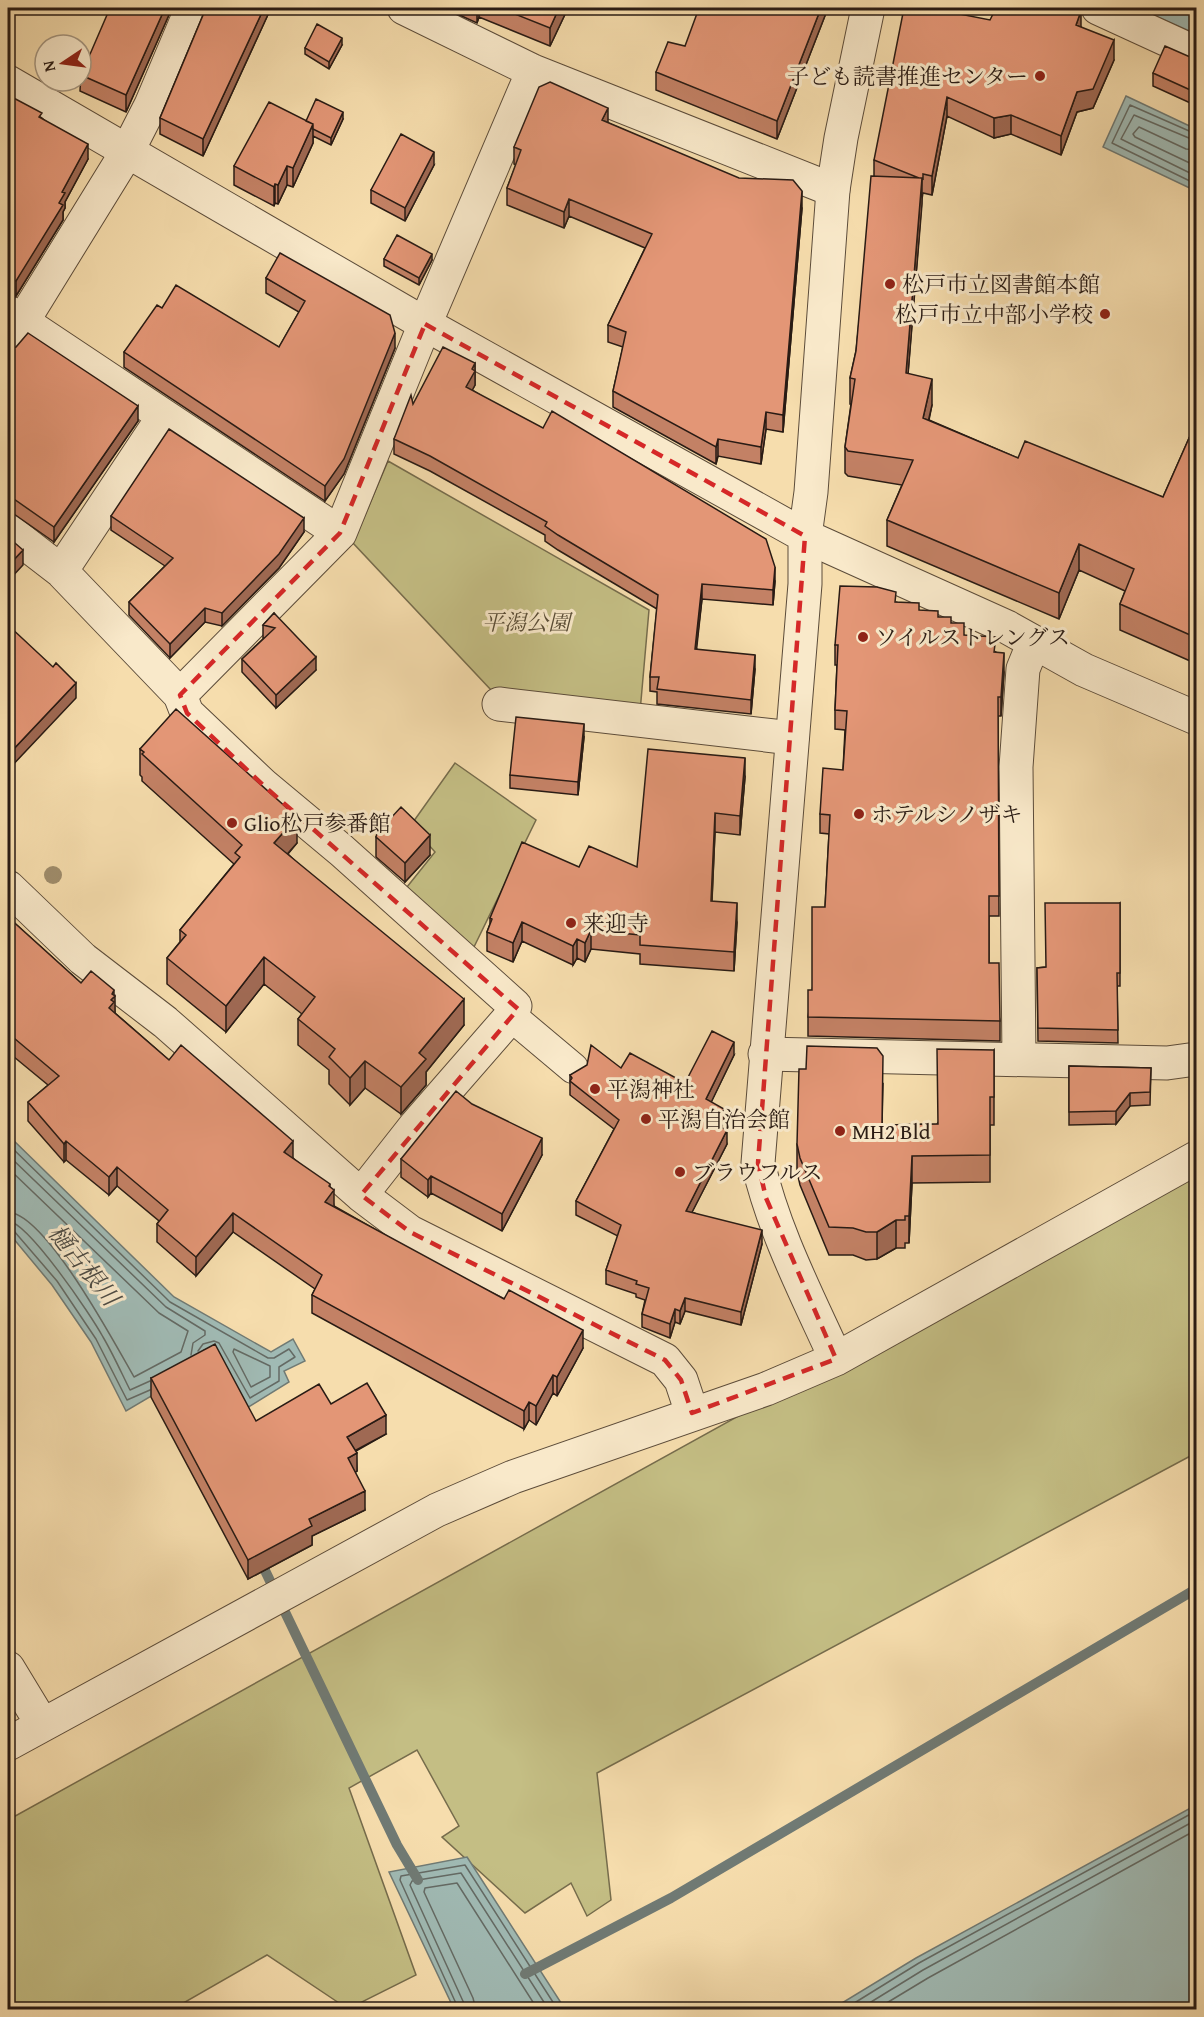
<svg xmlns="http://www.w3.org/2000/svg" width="1204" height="2017" font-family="'Gentium Book Plus','Noto Serif JP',serif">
  <rect width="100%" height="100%" fill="#f6ddad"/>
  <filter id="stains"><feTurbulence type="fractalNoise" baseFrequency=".00333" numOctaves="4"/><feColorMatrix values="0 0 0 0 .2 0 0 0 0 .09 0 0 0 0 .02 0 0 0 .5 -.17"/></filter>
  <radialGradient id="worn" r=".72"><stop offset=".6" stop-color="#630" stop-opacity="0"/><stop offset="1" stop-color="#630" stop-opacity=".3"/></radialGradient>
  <path fill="#c4be84" stroke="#766c4c" stroke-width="1.5" d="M388 461 649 610 640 712 492 691 353 543Z
    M455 763 536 820 472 951 407 887 435 852 411 825Z
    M1196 1163V1453L597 1773 611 1900 587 1916 571 1883 525 1913 442 1837 459 1826 417 1750 349 1788 416 1975 348 2009 267 1955 173 2009H8V1820Z"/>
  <path fill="#a0bab4" stroke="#707a74" stroke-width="1.5" d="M1138 8H1196V34Z
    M1126 96 1196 129V191L1103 147Z
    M8 1135 174 1297 271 1352 293 1339 305 1361 284 1371 289 1382 247 1408 214 1347 204 1350 209 1362 126 1411 91 1342 52 1285 8 1232Z
    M1196 1805V2009H832L916 1958Z
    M467 1857 565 2009H454L389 1872Z"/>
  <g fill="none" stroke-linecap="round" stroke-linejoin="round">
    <path stroke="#646a64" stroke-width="1.5" d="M1196 134 1130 105 1112 143 1196 184
      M1196 141 1134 115 1121 139 1196 176
      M1196 150 1186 149 1139 127 1133 134 1135 137 1196 166
      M8 1144 170 1302 268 1358H274L289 1349 295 1357 279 1367V1381L250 1398 219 1343 214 1341 203 1344 198 1351
      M8 1155 166 1307 205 1331V1335L193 1343 191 1355
      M8 1168 159 1313 188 1331 181 1352 134 1377C115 1344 46 1214 8 1212
      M8 1221C28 1222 91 1315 103 1337 113 1354 121 1372 130 1390L150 1381
      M8 1229 14 1231 57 1281 96 1339 127 1400 150 1390
      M234 1349 270 1366V1377L251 1387 233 1352Z
      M459 2010 400 1880 401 1876 465 1865 558 2010
      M467 2010 410 1885 412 1881 461 1873 549 2010
      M476 2010 473 1998 424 1892 425 1888 457 1883 538 2010
      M843 2010 919 1963 1196 1811
      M858 2010 923 1970 1196 1820
      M875 2010 928 1978 1196 1830"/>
    <path stroke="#707a74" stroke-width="10" d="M259 1558 397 1845 418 1880
      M525 1974 671 1898 1196 1589"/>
    <defs>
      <path id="pedestrian" d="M511 1016 573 1068"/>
      <path id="minor" d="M404 8 533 71 833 190
        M1098 8 1196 53
        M8 312 164 416
        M8 345 127 152 151 105 192 8
        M8 530 61 571 180 695 187 713 263 785 341 850 515 1006 511 1016 416 1125 361 1195
        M805 536 1007 627 1084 670 1196 718
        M61 571 164 416 340 533 425 324 533 71
        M180 695 340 533
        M499 704 792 738
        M8 887 83 959 165 1022 361 1195 410 1232 665 1360 681 1380 692 1413
        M765 1054 1167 1063 1196 1059
        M1019 1059 1016 767 1023 669 1034 642"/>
      <path id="tertiary" d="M8 82 425 324 805 536
        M836 1359C807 1295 774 1232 758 1163L805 584V536L811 492 833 190 841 138 868 8
        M8 1668 42 1724
        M8 1744 437 1510 513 1477 766 1389 836 1359 1196 1158"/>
    </defs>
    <use href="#pedestrian" stroke="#5c4c3a" stroke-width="32"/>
    <use href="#minor" stroke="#5c4c3a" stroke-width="35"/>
    <use href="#tertiary" stroke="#5c4c3a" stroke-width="35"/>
    <use href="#pedestrian" stroke="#f9e9ca" stroke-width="30"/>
    <use href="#minor" stroke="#f9e9ca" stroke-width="33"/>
    <use href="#tertiary" stroke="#f9e9ca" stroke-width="33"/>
  </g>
  <circle fill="#9f8d6c" cx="53" cy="875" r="9"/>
  <path fill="#c38165" stroke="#291b14" stroke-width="1.5" d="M172 8 126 112 80 91 81 73Z
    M206 8H271L203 156 160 134V118Z
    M444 8H568L550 46 479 17 477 23Z
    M828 8 777 139 656 90V72L685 46Z
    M990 20 1081 27 1114 60 1093 108 1077 112 1061 155 1011 134 994 138 947 116 932 195 923 193 922 199 908 373 932 405 929 420 1018 458 1163 497 1197 420V664L1120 630V604L1125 591 1079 570 1059 619 887 546V520L902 485 848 476 845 473V447L851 404H850V378L856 351 874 176V160Z
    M342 45 329 69 305 54V48Z
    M1197 60V106L1153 86V73Z
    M8 95 42 118 88 159 65 202V208L63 212V220L16 296 8 295Z
    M343 119 331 145 313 136V143L293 187 287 185 278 204 275 203 274 206 234 185V166L306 121Z
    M608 123 802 208 783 432 766 429 761 464 718 456 716 464 613 407V391L623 347 608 342V325L645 248 569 216 564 228 507 205V188L516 165 514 164V147Z
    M434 165 405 221 371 203V190Z
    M384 259 432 260 419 285 384 266Z
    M266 278 395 348 344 474 325 501 124 367V352L162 308 279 347 299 312 266 293Z
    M8 349 138 421 54 542 11 512H8Z
    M475 363V385L472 390 775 581 773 605 702 599 696 649 755 669 751 714 657 704V692L650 691V677L657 609 558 550 545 541V535L430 471 394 454V439L413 404Z
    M111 516 304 532 279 568 222 626 205 622 170 658 129 615V602L165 566 111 530Z
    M896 602 938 617 951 623 964 635 996 652 1004 672 1001 716H998L999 916H989V963L1000 1021V1041L808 1036V1017L825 907 829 834 820 833V814L843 770 845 730 835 729V710L837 665H835V645Z
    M274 613 316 670 276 708 242 672V659L264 638H263V625Z
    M584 737 578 795 510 788V775Z
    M140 749 297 843 288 854 464 1025 426 1072V1085L401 1114 365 1088 350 1105 329 1084V1070L298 1045V1019L302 1014 264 984 226 1032 167 984V958L180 942V930L234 864 142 781V777L140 775Z
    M745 777 740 835 715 832 712 901 737 922 734 971 640 964V954L591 949 585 962 577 958 573 965 522 941 513 962 487 951V932L490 924V918L579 867H637Z
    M376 837 430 855 405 882 376 857Z
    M1120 903V986H1117L1118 1043 1038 1041 1037 968 1046 967Z
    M8 917 81 983 114 995 115 1013 169 1060 330 1188 334 1206 583 1348 557 1396 553 1393 536 1425 529 1420 524 1429 312 1313V1295L315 1289 233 1232 196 1276 157 1242V1224L159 1221 117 1186 109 1195 66 1160 64 1162 28 1121V1102L48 1085 8 1052Z
    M994 1050V1125H990V1182L912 1183 909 1243H905V1248H896L877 1259 866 1260 853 1255H829L800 1185 797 1172V1144L883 1084 882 1125 937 1124Z
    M734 1055 711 1102 724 1122 721 1127 727 1144 692 1212 762 1244 741 1325 685 1311 680 1324 675 1322 670 1338 642 1327V1314L645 1300 636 1297V1294L606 1284V1270L618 1236 576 1215V1201L614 1129 570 1095V1075L621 1068 685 1083Z
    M1069 1066 1151 1068 1150 1105 1130 1106 1116 1124 1069 1125Z
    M542 1155 502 1231 431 1193 428 1197 401 1177V1159Z
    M151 1378 256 1421 331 1404 386 1434 356 1451 357 1471 355 1472 365 1510 312 1536V1545L248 1579 151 1397Z"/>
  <path fill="#9f6953" stroke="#291b14" stroke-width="1.5" d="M165 8H172L126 112V95Z
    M264 8H271L203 156V139Z
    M477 8H479V17L477 23Z
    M559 8H568L550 46V28Z
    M821 8H828L777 139V121Z
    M1081 11V30L1076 25Z
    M342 38V45L329 69V62Z
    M1114 40V60L1093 108 1077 112 1061 155V136L1077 92Z
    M947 97V116L932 195V176Z
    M608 108V125L602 120Z
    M343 112V119L331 145V138Z
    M1011 115V134L994 138V118Z
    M313 124V143L293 187V168Z
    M88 144V159L65 202V208L63 212V220L16 296V281L62 192Z
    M434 152V165L405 221V208Z
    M287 166V185L278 204V185Z
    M922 178V204L906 399V373Z
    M275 184V203L274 206V187Z
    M802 191V208L783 432V415Z
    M569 199V216L564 228V212Z
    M432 254V260L419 285V278Z
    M395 333V348L344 474 325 501V486Z
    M475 363V385L466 402V387L472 369Z
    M932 379V405L923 444V418Z
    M138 406V421L54 542V527Z
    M766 412V429L761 464V447Z
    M718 439V456L716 464V447Z
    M304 518V532L279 568 222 626V613Z
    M1079 544V570L1059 619V593Z
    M23 550V565L8 581V566Z
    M775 567V581L773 605V590Z
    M702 584V599L695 664V649Z
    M205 608V622L170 658V644Z
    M1004 653V672L1001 716V697Z
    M755 655V669L751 714V700Z
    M316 657V670L276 708V695Z
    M76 683V698L8 770V755Z
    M584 724V737L578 795V782Z
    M745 758V777L740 835V816Z
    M715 813V832L711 920V901Z
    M297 817V843L274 869V843Z
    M430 835V855L405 882V863Z
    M737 903V922L734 971V952Z
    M522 922V941L513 962V943Z
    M591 930V949L585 962V943Z
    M577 939V958L573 965V946Z
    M264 957V984L226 1032V1006Z
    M114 990V997L115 996V1015L109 1008 112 994Z
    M464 999V1025L426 1072V1085L401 1114V1087L419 1053Z
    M734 1042V1055L706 1113V1099Z
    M365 1061V1088L350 1105V1078Z
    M1130 1093V1106L1116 1124V1111Z
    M724 1109V1122L716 1138V1125Z
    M727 1130V1144L686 1224V1211Z
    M542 1138V1155L502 1231V1214Z
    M66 1141V1160L64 1162V1144Z
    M293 1141V1160L284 1152Z
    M912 1156V1183L909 1243V1216Z
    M117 1167V1186L109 1195V1177Z
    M431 1176V1193L428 1197V1180Z
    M330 1184V1194L334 1190V1208L325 1202 329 1186Z
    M233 1213V1232L196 1276V1257Z
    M896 1220V1248L877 1259V1232Z
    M762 1230V1244L741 1325V1312Z
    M685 1298V1311L680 1324V1311Z
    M675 1309V1322L670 1338V1324Z
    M583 1330V1348L557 1396V1377Z
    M553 1375V1393L536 1425V1406Z
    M529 1402V1420L524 1429V1411Z
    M386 1415V1434L347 1455V1437Z
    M357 1453V1471L348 1477V1458Z
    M365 1491V1510L312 1536V1545L248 1579V1560L309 1519Z"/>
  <path fill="#e39676" stroke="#291b14" stroke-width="1.5" d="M110 8H165L126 95 81 75Z
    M206 8H264L203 139 160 118Z
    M500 8H559L550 28Z
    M699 8H821L777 121 656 72 668 42 685 46Z
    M904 8H929L990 20 996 8H1074L1081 11 1076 25 1114 40 1093 89 1077 92 1061 136 1011 115 994 118 947 97 932 176 923 174V180L922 178H919L874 160Z
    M317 24 342 38 329 62 305 48Z
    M1165 46 1197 60V93L1153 73Z
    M550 82 608 108 602 120 739 178 793 180 802 191 783 415 766 412 761 447 718 439 716 447 613 391 626 332 608 325 652 234 569 199 564 212 507 188 521 150 514 147 539 87Z
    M8 95 42 113 39 117 88 144 62 192 65 193 59 203 63 205 16 281 8 280Z
    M316 99 343 112 331 138 313 129V124L306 121Z
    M269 102 313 124 293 168 287 166 278 185 275 184 274 187 234 166Z
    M401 134 434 152 405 208 371 190Z
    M871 176 922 178 906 373 932 379 923 418 1018 458 1025 441 1163 497 1197 420V638L1120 604 1134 569 1079 544 1059 593 887 520 913 460 848 451 845 447 855 379 850 378 856 351Z
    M397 235 432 254 419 278 384 259Z
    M280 253 390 315 395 333 344 459 325 486 124 352 157 305 162 308 176 285 279 347 305 301 266 278Z
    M28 333 138 406 54 527 11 497H8V349L16 347Z
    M443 347 475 363 472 369 475 371 466 387 543 428 552 411 766 539 775 567 773 590 702 584 695 649 755 655 751 700 657 689 659 677H650L658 595 558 535 545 526 547 522 430 456 394 439 411 395 413 404Z
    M169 429 304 518 279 554 222 613 205 608 170 644 129 602 173 558 111 516Z
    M8 537 23 550 8 566Z
    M840 586 877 587 896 592 895 602 919 603V610L938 611V617H951V623H964V635L996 637 994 652 1004 653 1001 697H998L999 896H989V963H999L1000 1021 808 1017V990H812V907H825L830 815 820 814 823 768 843 770 847 711 835 710 838 645H835Z
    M274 613 316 657 276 695 242 659 275 628 263 625Z
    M8 625 53 667 56 663 76 683 8 755Z
    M176 709 297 817 274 843 464 999 419 1053 426 1059 401 1087 365 1061 350 1078 329 1057 335 1049 298 1019 315 997 264 957 226 1006 167 958 186 935 180 930 240 857 235 853 242 845 142 754 144 752 140 749Z
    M516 717 584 724 578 782 510 775Z
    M648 749 745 758 740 816 715 813 711 901 737 903 734 952 640 945V935L591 930 585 943 577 939 573 946 522 922 513 943 487 932 492 919 490 918 522 842 579 867 589 846 637 867Z
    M401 807 430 835 405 863 376 837 377 833Z
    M1045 903H1120V973H1117L1118 1030 1038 1028 1037 968 1046 967Z
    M8 917 81 983 91 971 114 990 112 994 115 996 111 1000 114 1002 109 1008 169 1060 181 1045 293 1141 284 1152 330 1184 329 1186 334 1190 325 1202 504 1299 509 1290 583 1330 557 1377 553 1375 536 1406 529 1402 524 1411 312 1295 322 1275 233 1213 196 1257 157 1224 168 1210 117 1167 109 1177 66 1141 64 1144 28 1102 59 1076 8 1033Z
    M712 1031 734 1042 706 1099 724 1109 716 1125 727 1130 686 1211 762 1230 741 1312 685 1298 680 1311 675 1309 670 1324 642 1314 649 1288 636 1284 637 1281 606 1270 621 1225 576 1201 619 1120 570 1081 572 1078 570 1075 587 1065 591 1045 621 1068 630 1053 685 1083Z
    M807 1046 877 1048 883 1056 882 1125 938 1124 937 1049 994 1050V1097H990V1155L912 1156 909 1216H905V1220H896L877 1232H866L853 1228 829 1227 800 1158 797 1144 799 1069H806Z
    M1069 1066 1151 1068 1150 1092 1130 1093 1116 1111 1069 1112Z
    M456 1091 472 1104 542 1138 502 1214 431 1176 428 1180 401 1159Z
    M215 1344 256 1421 319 1384 331 1404 367 1383 386 1415 347 1437 357 1453 348 1458 365 1491 309 1519 312 1526 248 1560 151 1378Z"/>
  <path fill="none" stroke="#d62828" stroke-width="4.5" stroke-dasharray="12 8" stroke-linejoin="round" d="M425 324 805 536 758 1163 766 1198 836 1359 692 1413 681 1380 665 1360 410 1232 361 1195 518 1009 263 785 187 713 180 695 340 533Z"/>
  <g fill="#8f2418" stroke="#f9e9ca" stroke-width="2">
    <circle cx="1040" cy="76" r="6"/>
    <circle cx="890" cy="284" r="6"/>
    <circle cx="1105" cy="314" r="6"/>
    <circle cx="863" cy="637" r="6"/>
    <circle cx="859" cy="814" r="6"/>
    <circle cx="232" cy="823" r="6"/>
    <circle cx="571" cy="923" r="6"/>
    <circle cx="595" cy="1089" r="6"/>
    <circle cx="646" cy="1119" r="6"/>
    <circle cx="840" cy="1131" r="6"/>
    <circle cx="680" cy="1172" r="6"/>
  </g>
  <g text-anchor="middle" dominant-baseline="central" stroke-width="6" stroke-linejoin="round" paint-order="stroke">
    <g font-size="22" fill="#291b14" stroke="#f9e9ca" text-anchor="start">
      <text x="1028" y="76" text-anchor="end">子ども読書推進センター</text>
      <text x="902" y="284">松戸市立図書館本館</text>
      <text x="1093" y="314" text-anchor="end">松戸市立中部小学校</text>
      <text x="875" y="637">ソイルストレングス</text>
      <text x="871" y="814">ホテルシノザキ</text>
      <text x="244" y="823">Glio松戸参番館</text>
      <text x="583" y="923">来迎寺</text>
      <text x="607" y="1089">平潟神社</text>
      <text x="658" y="1119">平潟自治会館</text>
      <text x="852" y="1131">MH2 Bld</text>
      <text x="692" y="1172">ブラウフルス</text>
    </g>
    <g font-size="22" font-style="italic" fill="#584c36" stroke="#f9e9ca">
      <text x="526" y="622">平潟公園</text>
    </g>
    <g font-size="24" font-style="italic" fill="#4d4b44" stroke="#f9e9ca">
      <text transform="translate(84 1265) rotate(51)">樋古根川</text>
    </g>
  </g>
  <rect width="1204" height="2017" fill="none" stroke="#f6ddad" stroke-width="30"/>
  <rect x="9" y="9" width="1186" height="1999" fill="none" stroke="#291b14" stroke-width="3"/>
  <rect x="15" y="15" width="1174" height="1987" fill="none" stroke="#291b14" stroke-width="1.5"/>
  <g transform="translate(63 63) rotate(257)"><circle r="28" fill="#f9e9ca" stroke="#a69781" stroke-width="1.5"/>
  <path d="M0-4.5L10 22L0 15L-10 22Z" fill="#8f2418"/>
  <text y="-9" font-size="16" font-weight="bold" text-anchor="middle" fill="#291b14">N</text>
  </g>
  <rect width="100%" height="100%" filter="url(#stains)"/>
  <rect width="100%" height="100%" fill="url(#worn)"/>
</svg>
